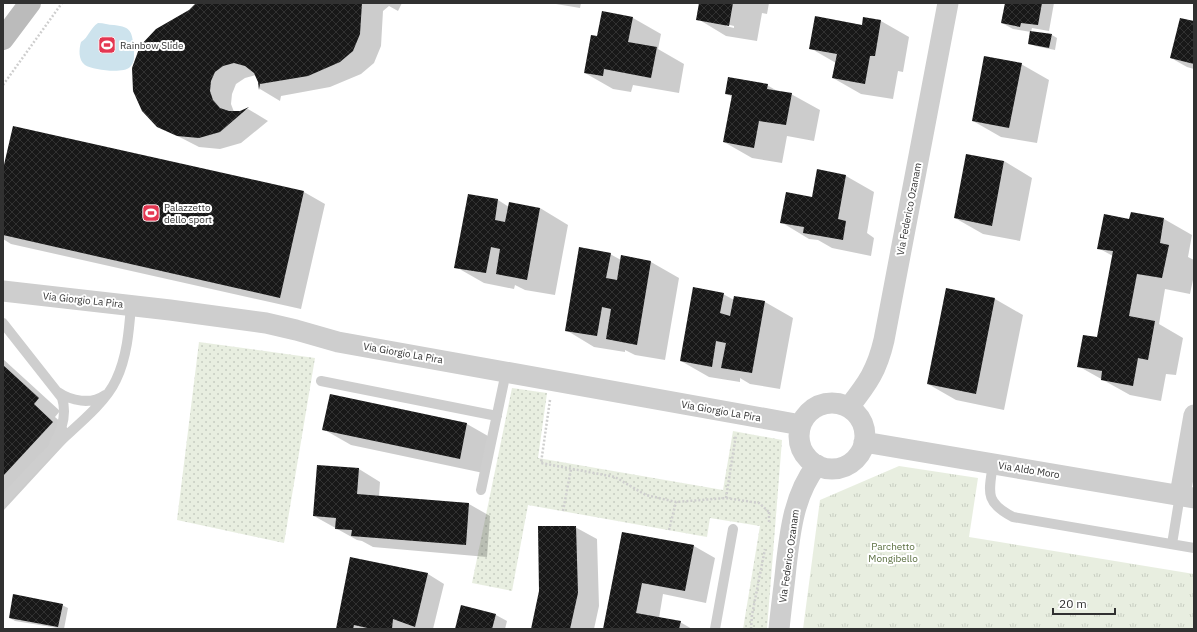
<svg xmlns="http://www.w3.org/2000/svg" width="1197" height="632" font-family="'IBM Plex Sans',sans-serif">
  <defs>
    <pattern id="grass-dots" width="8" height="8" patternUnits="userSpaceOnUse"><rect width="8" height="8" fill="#e8eee0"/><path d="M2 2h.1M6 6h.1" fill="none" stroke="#c7cdc1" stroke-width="1.8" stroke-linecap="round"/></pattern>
    <pattern id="park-tufts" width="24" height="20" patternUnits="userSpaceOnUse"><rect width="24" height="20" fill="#e8eee0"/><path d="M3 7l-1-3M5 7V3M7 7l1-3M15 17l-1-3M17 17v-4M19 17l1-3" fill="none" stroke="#c7cdc1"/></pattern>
    <pattern id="building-cross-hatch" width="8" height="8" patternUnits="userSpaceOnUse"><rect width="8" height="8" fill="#181818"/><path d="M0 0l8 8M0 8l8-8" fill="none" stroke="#313131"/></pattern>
  </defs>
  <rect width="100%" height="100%" fill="#fff"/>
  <path fill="url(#grass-dots)" d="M199 342 315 358 284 543 177 520Z
    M512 388 547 393 538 458 723 490 733 431 782 440 767 629H743L760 526 710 518 707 537 528 505 512 591 472 583Z"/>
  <path fill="url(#park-tufts)" d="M899 466 978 478 969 537 1194 574V629H803L820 500Z"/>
  <path fill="#cde3ed" d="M98 23C104 23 108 25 114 25 132 27 132 32 134 50 134 56 135 62 130 67 123 74 93 70 85 65 78 60 79 49 81 42 89 37 90 28 98 23Z"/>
  <path fill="#0003" fill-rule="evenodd" d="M197 3H402L398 11 389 6 383 11 381 46 374 63 361 74 330 87 281 96 280 101 260 89 259 81 256 75 245 78 236 84 232 94 231 104 234 112H240L248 109 268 121 241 143 220 149 199 147 158 126 190 11Z
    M550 3H581L580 8Z
    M696 3H769L767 14 762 13 757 41 726 36 698 19 700 5ZM726 24 734 26V28L726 26Z
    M1006 3H1054L1049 31 1032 28 1031 32 1052 35 1057 38 1055 50 1035 46 1029 43 1031 32 1013 29 1002 23Z
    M633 18 661 34 658 49 684 64 679 93 633 85 631 92 613 89 585 73Z
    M881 21 909 37 903 72 898 71 893 99 861 94 833 78 836 63 810 48 863 26Z
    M1194 22V69L1187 67 1171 58Z
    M1021 64 1049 80 1037 143 1001 137 973 121Z
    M767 85 779 92 791 94 820 110 814 141 787 136 782 163 752 158 724 142 732 97 726 93Z
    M14 127 304 192 325 204 301 309 11 244 3 239V174Z
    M1004 161 1032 178 1020 241 983 234 955 218Z
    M818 171 846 176 874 192 867 233 874 238 871 256 832 248 818 240 809 239 781 222 813 198Z
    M469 195 498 200 509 207 540 208 568 225 555 295 525 290 515 285 514 289 484 283 456 267Z
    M1164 219 1192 235 1188 257 1194 260V275L1190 294 1165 289 1159 324 1183 338 1176 375 1166 374 1161 401 1130 395 1078 366 1098 339 1113 256 1098 248 1130 220Z
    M610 254 621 260 622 256 651 262 679 278 665 360 635 355 625 350V352L594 347 566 330Z
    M947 290 995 299 1023 315 1004 410 956 400 928 384Z
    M723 294 734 300 735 297 765 302 793 318 780 389 750 384 740 378V382L709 377 681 361Z
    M3 359 60 411 55 417 74 434 3 511Z
    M331 395 467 424 495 440 488 474 351 445 323 429Z
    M359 469 380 482 379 496 469 504 490 516 487 557 373 547 362 541 357 540 314 516Z
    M575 527 597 539 599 606 594 629H532Z
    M622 533 694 546 715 558 706 603 663 594 659 618 680 622 692 629H604Z
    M428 574 444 584 433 629H413L409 628V629H337Z
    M62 605 68 608 64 629 15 621 10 618Z
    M496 615 507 621 505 629H456Z"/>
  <path fill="url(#building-cross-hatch)" d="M196 3H362L360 34 353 51 340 62 308 76 260 84 259 90 258 82 254 73 245 66 234 63 223 66 215 72 211 81 210 91 213 100 220 108 229 111H240L249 107 220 132 199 138 177 136 157 127 142 111 133 91 132 68 140 46 156 29 189 10Z
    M699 3H733L729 26 696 20Z
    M1005 3H1042L1038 25 1021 23 1020 27 1001 23Z
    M602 11 633 17 628 42 657 47 651 78 604 69 603 76 584 73 591 35 597 36Z
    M815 16 862 25 863 17 881 20 875 56H870L865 84 832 78 837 54 809 49Z
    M1180 18 1194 21V64L1170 58Z
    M1030 31 1052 34 1049 48 1028 44Z
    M984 56 1022 63 1009 128 972 121Z
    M728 77 768 84 767 89 792 93 786 125 759 121 754 148 723 142 732 95 725 94Z
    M13 126 304 191 280 298 3 235V169Z
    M966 154 1004 161 992 226 954 218Z
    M817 169 846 175 838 219 846 221 843 240 803 233 804 227 780 223 786 192 812 197Z
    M468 194 498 199 495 220 505 222 509 202 540 208 527 280 496 274 500 249 491 247 486 273 454 268Z
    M1131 212 1164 218 1160 243 1169 245 1162 278 1137 274 1129 316 1155 321 1148 360 1138 358 1133 386 1101 380 1102 371 1077 367 1083 335 1097 337 1113 251 1097 249 1104 214 1129 219Z
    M579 247 611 253 606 278 617 280 621 255 651 261 637 345 606 339 611 309 602 307 597 336 565 331Z
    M693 287 724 293 720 313 730 316 734 296 765 301 752 373 721 368 726 343 716 341 712 367 680 361Z
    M946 288 995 298 976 394 927 384Z
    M3 365 39 398 34 404 53 422 3 476Z
    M330 394 467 423 460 459 322 430Z
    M317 465 359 468 357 494 469 503 466 545 351 536 352 530 335 529 336 518 313 516Z
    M538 526H576L578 593 570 629H531L539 591Z
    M622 532 694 545 685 591 642 583 636 613 681 621 679 629H603Z
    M350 557 428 573 415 627 393 619 392 629H372L354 625 353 629H336Z
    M13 594 63 604 58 627 9 618Z
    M461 605 496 614 492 629H455Z"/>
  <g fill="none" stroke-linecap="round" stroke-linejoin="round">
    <path stroke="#cecece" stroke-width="2.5" stroke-dasharray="2 2" stroke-linecap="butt" d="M3 85 62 3
      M550 400 541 463 615 477 646 495 676 502 726 498 759 503 769 512
      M726 498 736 435
      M563 511 571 469
      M769 512V523
      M669 530 676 502
      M751 629 752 615 765 549"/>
    <path stroke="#cecece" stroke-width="10" d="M3 323 62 398C67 414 62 430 54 444
      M321 381 497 416
      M58 392C71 401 91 405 105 395
      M993 464C989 492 984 502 1013 517L1194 548
      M481 490 506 372
      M3 501C20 482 38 463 56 445 75 427 105 404 116 380 127 357 129 331 131 306
      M1172 544 1180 495
      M715 629 733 529"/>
    <path stroke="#cecece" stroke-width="21" d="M3 291 170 310 266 323 296 330 338 342 801 425
      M799 436a33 33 0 1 1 66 0a33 33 0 1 1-66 0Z
      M849 407C868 383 877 370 884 340L948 3
      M864 442 1194 498
      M1180 495 1194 415
      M779 629C781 608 784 588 786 567 790 531 794 494 817 465"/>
    <path stroke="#bbb" stroke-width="22" d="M3 39 30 3"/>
  </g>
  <defs>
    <symbol id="stadium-square" viewBox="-11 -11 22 22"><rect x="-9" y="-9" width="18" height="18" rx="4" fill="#e43752" stroke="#fff"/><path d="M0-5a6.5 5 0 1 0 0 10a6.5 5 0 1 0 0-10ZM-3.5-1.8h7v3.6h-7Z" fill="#fff"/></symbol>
  </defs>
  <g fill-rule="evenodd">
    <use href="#stadium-square" x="97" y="35" width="20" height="20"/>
    <use href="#stadium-square" x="141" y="203" width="20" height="20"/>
  </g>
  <g text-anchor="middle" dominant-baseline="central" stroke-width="4" stroke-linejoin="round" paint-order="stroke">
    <g font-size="10" fill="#313131" stroke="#fff" text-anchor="start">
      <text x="120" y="45">Rainbow Slide</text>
      <text x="164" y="207">Palazzetto<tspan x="164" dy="12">dello sport</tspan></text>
    </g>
    <g font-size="10" fill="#313131" stroke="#fff">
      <text transform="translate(909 209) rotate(-79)">Via Federico Ozanam</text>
      <text transform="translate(83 300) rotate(6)">Via Giorgio La Pira</text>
      <text transform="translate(403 353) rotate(10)">Via Giorgio La Pira</text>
      <text transform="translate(721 411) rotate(10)">Via Giorgio La Pira</text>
      <text transform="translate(1029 470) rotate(9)">Via Aldo Moro</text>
      <text transform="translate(789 556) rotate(-82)">Via Federico Ozanam</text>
    </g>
    <g font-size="10" fill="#586d3e" stroke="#fff">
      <text x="893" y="546">Parchetto<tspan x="893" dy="12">Mongibello</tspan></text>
    </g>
  </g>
  <rect width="1197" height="632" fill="none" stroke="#313131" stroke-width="8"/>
  <path d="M1053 608v6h62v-6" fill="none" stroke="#313131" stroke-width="2"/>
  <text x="1059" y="608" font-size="12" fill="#313131" stroke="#ffffff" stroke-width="3" paint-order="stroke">20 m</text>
</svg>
